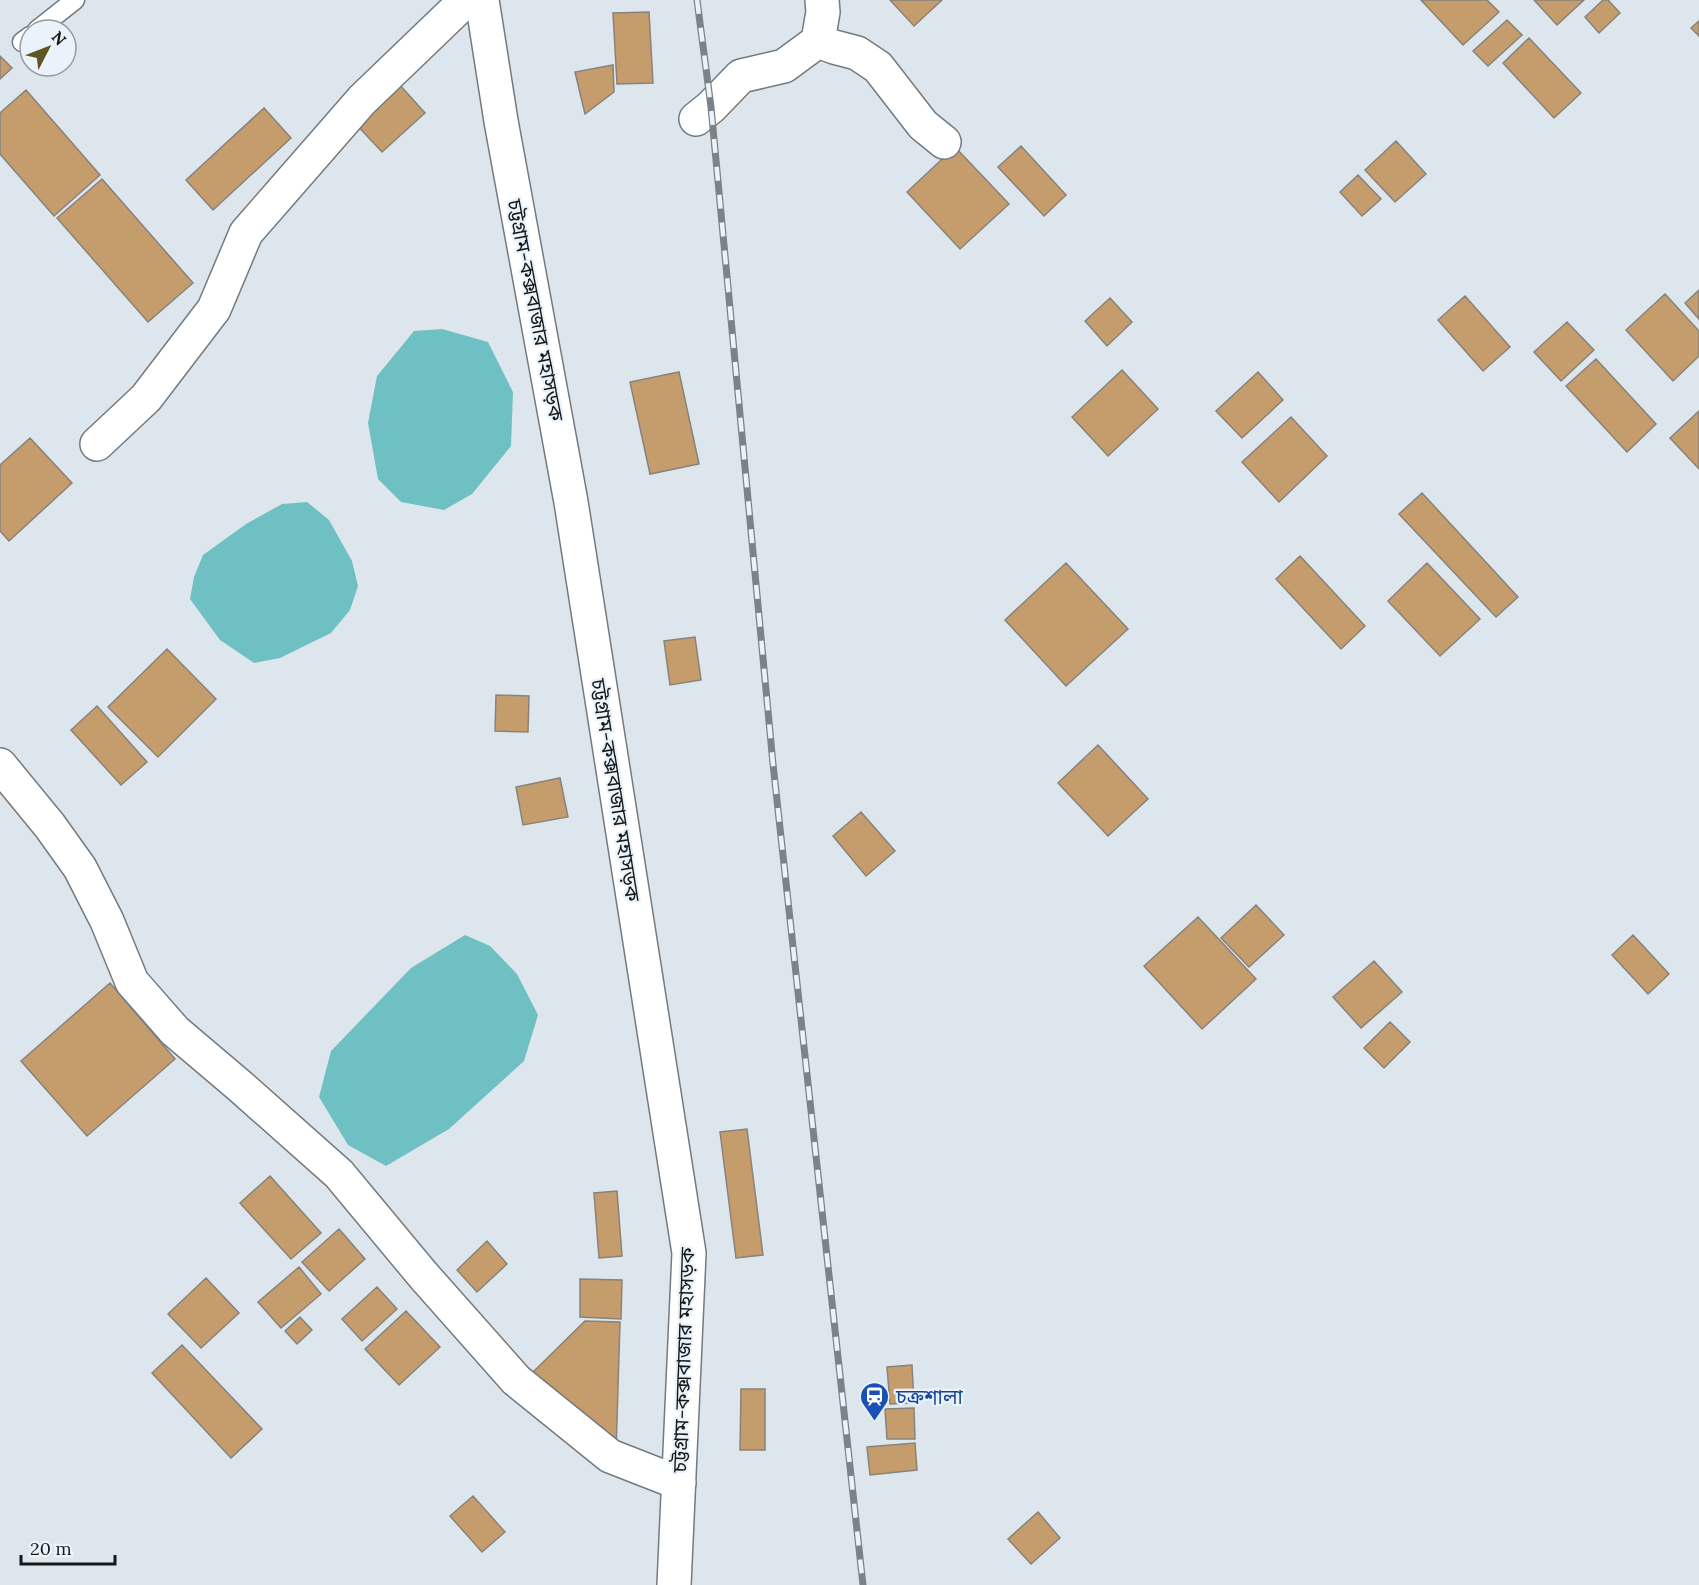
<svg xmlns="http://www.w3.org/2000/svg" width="1699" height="1585" font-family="Lora,'Noto Sans Bengali',serif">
  <rect width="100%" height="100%" fill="#dee6ed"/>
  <path fill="#6fc0c2" d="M442 329 488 342 513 392 511 446 472 494 444 510 401 502 378 479 368 423 377 376 414 331Z
    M307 502 329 520 352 561 358 586 350 610 331 633 280 658 254 663 220 640 190 599 194 577 203 555 246 524 282 504Z
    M465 935 490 946 517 974 538 1015 524 1061 449 1129 386 1166 348 1145 319 1097 331 1051 411 968Z"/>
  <path fill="#c59d6d" stroke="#88827b" stroke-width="1.5" d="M890 0H942L914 26Z
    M1421 0H1487L1499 12 1463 45Z
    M1534 0H1584L1557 25Z
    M1603 0H1608L1620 13 1599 33 1585 17Z
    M649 12 653 83 617 84 613 13Z
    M1507 20 1522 35 1488 66 1473 51Z
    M1699 21V36L1691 28Z
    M1529 38 1581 93 1554 118 1503 63Z
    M0 56 12 68 0 79Z
    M613 65 614 92 585 114 575 72Z
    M398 83 425 113 382 152 354 122Z
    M26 90 100 175 54 216 0 154V113Z
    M264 108 291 138 213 210 186 180Z
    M1396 141 1426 174 1395 202 1365 170Z
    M1021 146 1066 195 1044 216 998 167Z
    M955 147 1009 204 960 249 907 192Z
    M1358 175 1381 199 1362 216 1340 192Z
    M102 179 193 283 148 322 57 218Z
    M1699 290V319L1685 303Z
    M1665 294 1699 331V356L1673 381 1626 330Z
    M1465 296 1510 347 1483 371 1438 320Z
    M1110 298 1132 322 1107 346 1085 321Z
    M1567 322 1594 350 1561 381 1534 352Z
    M1596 359 1656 424 1627 452 1566 386Z
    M1122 370 1158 409 1108 456 1072 417Z
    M679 372 699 464 650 474 630 382Z
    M1258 372 1283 400 1242 438 1216 411Z
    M1699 411V469L1670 438Z
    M1291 417 1327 456 1279 502 1242 462Z
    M30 438 72 483 9 541 0 531V465Z
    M1422 493 1518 597 1496 617 1399 514Z
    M1300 556 1365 626 1341 649 1276 579Z
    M1066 563 1128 629 1066 686 1005 620Z
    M1427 563 1480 619 1440 656 1388 601Z
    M695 637 701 680 670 685 664 641Z
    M167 649 216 699 158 757 108 707Z
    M496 695 529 696 528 732 495 731Z
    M97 706 147 762 121 785 71 730Z
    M1098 745 1148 799 1108 836 1058 783Z
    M560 778 568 817 523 825 516 787Z
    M861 812 895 851 866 876 833 836Z
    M1256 905 1284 935 1249 967 1221 938Z
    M1198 917 1256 979 1202 1029 1144 966Z
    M1633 935 1669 974 1648 994 1612 955Z
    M1374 961 1402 992 1361 1028 1333 997Z
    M110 983 175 1059 87 1136 21 1061Z
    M1390 1022 1410 1042 1384 1068 1364 1048Z
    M747 1129 763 1255 736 1258 720 1132Z
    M270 1176 321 1233 291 1259 240 1203Z
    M617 1191 622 1256 599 1258 594 1193Z
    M339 1229 365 1259 329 1291 302 1262Z
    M487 1241 507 1264 477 1292 457 1270Z
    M299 1267 321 1294 281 1328 258 1302Z
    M206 1278 239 1313 201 1348 168 1314Z
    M580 1279 622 1280 621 1319 580 1317Z
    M377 1287 397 1309 362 1341 342 1319Z
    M406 1311 440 1347 399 1385 365 1349Z
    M300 1317 312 1330 297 1344 285 1331Z
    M585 1321 620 1322 616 1453 532 1373Z
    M182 1345 262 1429 231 1458 152 1373Z
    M912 1365 914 1403 890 1404 887 1367Z
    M741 1389H765V1450H740Z
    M914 1408 915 1439H887L885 1409Z
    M915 1443 917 1470 870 1475 867 1447Z
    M473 1496 505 1532 482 1552 450 1516Z
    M1038 1512 1060 1538 1031 1564 1008 1539Z"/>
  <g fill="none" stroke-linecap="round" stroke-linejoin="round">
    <defs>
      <path id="service" d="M37 30 75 0
        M22 42 30 36"/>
      <path id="minor" d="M818 41 834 47 857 53 878 67 923 125 944 142
        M696 119 711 107 741 76 784 66 818 41 823 12 822 0
        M97 444 146 398 214 309 246 233 362 100 466 0
        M0 765 50 826 80 868 107 921 132 982 175 1031 241 1087 339 1174 423 1275 516 1380 610 1456 679 1483"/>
      <path id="trunk" d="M482 0 501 121 571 502 689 1253 674 1585"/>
    </defs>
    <use href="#service" stroke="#737a80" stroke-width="21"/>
    <use href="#minor" stroke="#737a80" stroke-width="36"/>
    <use href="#trunk" stroke="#737a80" stroke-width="36"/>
    <use href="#service" stroke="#fff" stroke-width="18"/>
    <use href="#minor" stroke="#fff" stroke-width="33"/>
    <use href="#trunk" stroke="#fff" stroke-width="33"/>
    <defs>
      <path id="rail" d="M697 0 711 107 773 764 863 1585"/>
    </defs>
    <use href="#rail" stroke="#7c8286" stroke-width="7"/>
    <use href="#rail" stroke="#ebf3fa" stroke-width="4.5" stroke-dasharray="14" stroke-linecap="butt"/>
  </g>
  <defs>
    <symbol id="station-pin" viewBox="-11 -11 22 30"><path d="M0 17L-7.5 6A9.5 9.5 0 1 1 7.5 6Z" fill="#1a4fb4" stroke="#ebf3fa"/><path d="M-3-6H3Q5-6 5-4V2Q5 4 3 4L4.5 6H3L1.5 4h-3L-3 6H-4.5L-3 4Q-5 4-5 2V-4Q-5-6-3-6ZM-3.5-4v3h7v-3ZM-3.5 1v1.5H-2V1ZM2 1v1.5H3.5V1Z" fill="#fff"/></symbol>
  </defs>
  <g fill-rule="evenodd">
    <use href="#station-pin" x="858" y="1380" width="33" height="45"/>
  </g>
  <g text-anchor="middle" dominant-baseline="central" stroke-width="4.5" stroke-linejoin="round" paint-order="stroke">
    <g font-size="20" fill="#15181a" stroke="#ebf3fa">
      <text transform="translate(536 310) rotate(79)">চট্টগ্রাম-কক্সবাজার মহাসড়ক</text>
      <text transform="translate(616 790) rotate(81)">চট্টগ্রাম-কক্সবাজার মহাসড়ক</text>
      <text transform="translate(683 1360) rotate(-88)">চট্টগ্রাম-কক্সবাজার মহাসড়ক</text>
    </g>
    <g font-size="20" fill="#164399" stroke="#ebf3fa" text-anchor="start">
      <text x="896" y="1396">চক্রশালা</text>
    </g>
  </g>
  <g transform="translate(48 48) rotate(48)"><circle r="28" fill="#ebf3fa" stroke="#959ba0" stroke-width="1.5"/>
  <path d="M0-4.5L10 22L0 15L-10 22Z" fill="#5f5623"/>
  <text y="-9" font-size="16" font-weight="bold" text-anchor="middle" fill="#15181a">N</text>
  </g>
  <path d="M21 1555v9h94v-9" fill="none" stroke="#15181a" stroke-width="3"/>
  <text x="30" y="1555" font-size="18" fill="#15181a" stroke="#ebf3fa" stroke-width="4.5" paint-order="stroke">20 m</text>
</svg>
